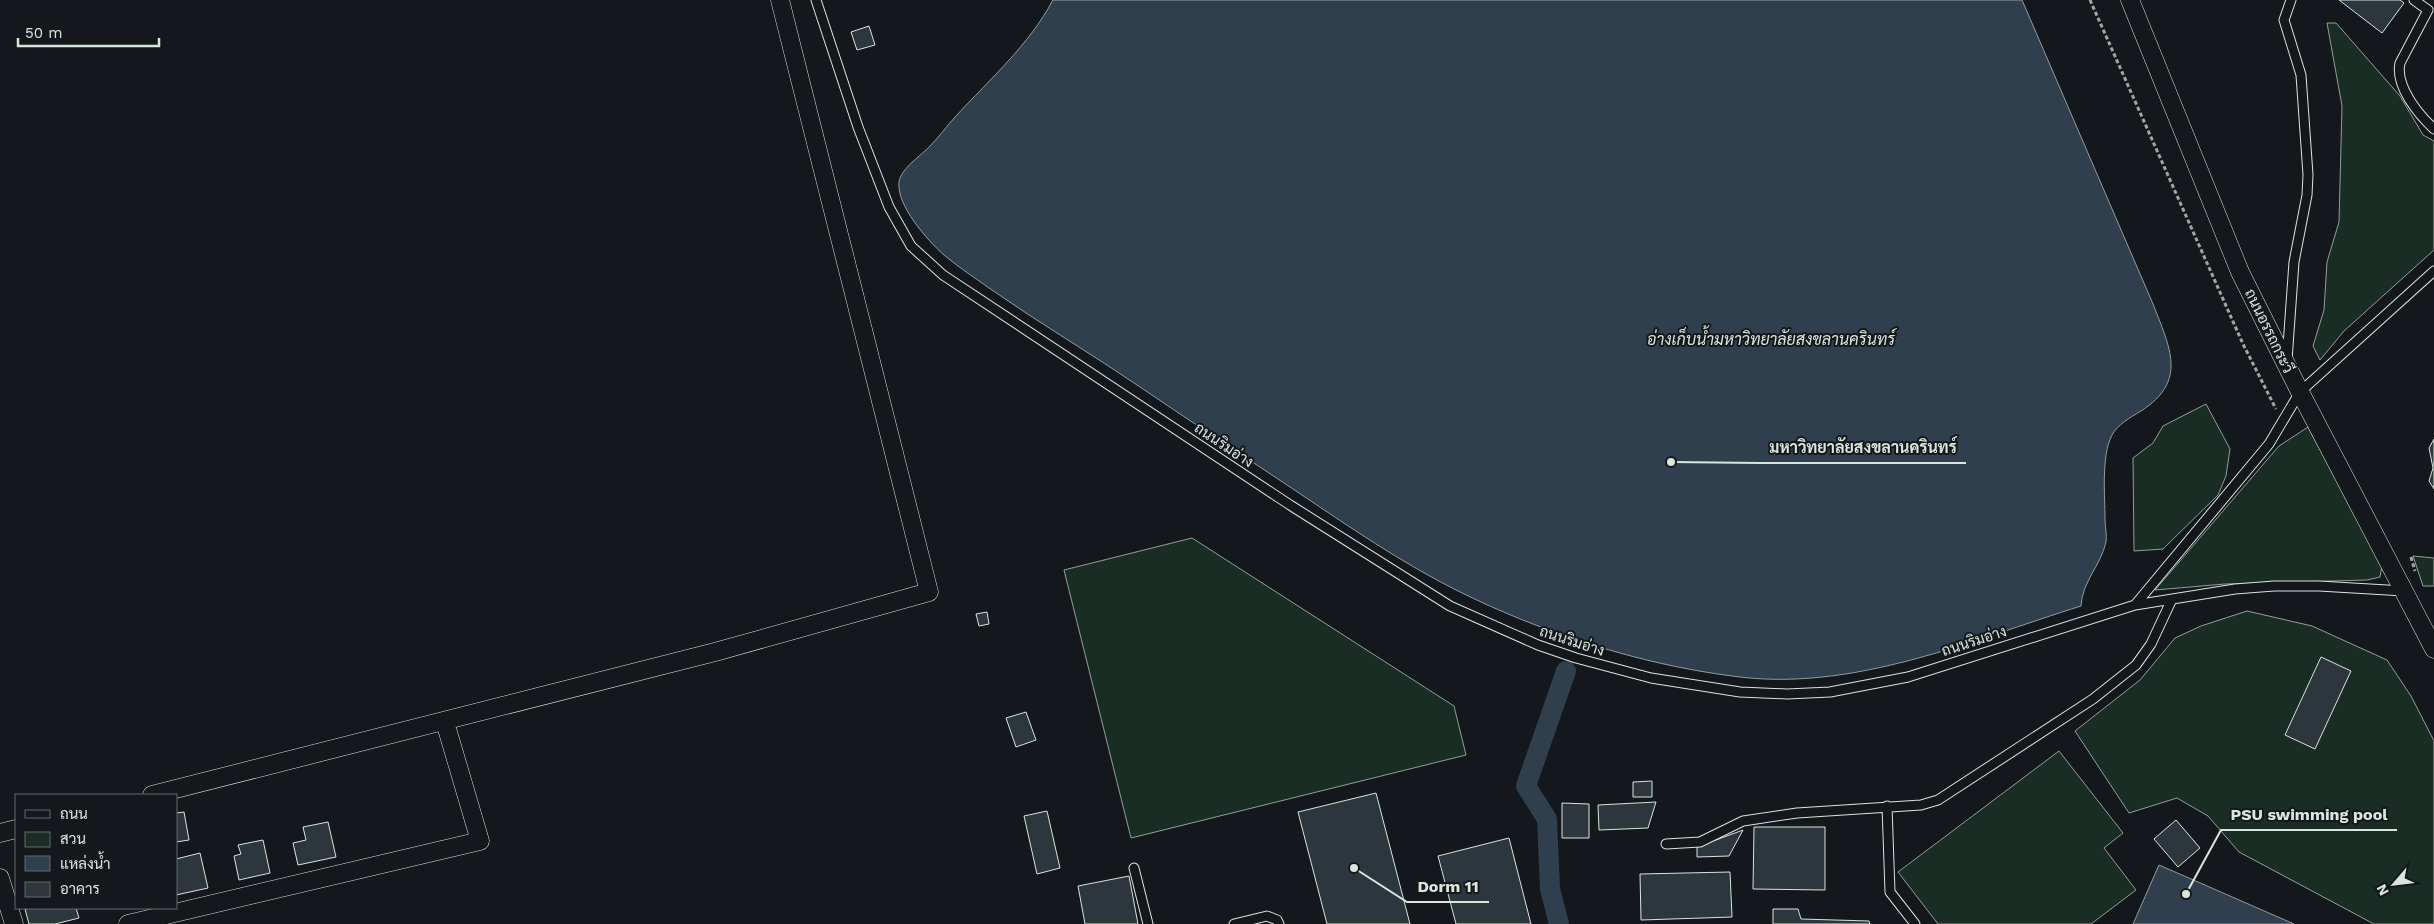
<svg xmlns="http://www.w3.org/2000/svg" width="2434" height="924" font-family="'Work Sans',Sarabun,sans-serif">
  <rect width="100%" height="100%" fill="#14181c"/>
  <path fill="#1a2d24" stroke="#939e99" d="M2327 23H2336L2400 96 2423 135 2434 141V250L2344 331 2320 360 2313 346 2324 310 2327 262 2339 222 2342 106Z
    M2206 404 2230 449 2226 476 2218 495 2163 549 2134 551 2133 458 2153 443 2163 426Z
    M2308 427 2382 566 2380 577 2367 580 2225 584 2155 590 2279 446Z
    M1192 538 1454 706 1466 755 1131 838 1064 570Z
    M2413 556 2434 558V586H2423Z
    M2247 611 2312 626 2387 660 2411 696 2434 741V924H2374L2239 852 2208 816 2177 798 2129 813 2075 731 2140 680 2175 638 2201 626Z
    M2059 751 2123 833 2104 848 2136 890 2091 924H1938L1898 872Z"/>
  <path fill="#2f3f4d" stroke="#939e99" d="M1053 0H2022L2153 304C2170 348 2188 381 2141 411 2131 417 2117 425 2112 435 2101 456 2105 496 2105 519 2105 526 2107 535 2106 542 2101 565 2082 582 2081 606 1969 641 1851 693 1732 676 1639 664 1543 633 1458 591 1402 563 1348 526 1296 491 1245 457 1193 423 1143 389 1092 354 1039 323 989 288 974 277 958 267 944 255 928 241 896 205 899 182 901 168 921 156 930 146 939 137 947 126 956 116 990 79 1029 45 1053 0Z
    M2159 865 2294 924H2133Z"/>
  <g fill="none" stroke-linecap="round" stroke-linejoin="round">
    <path stroke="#2f3f4d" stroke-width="20" d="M1559 924 1550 889 1547 819 1526 786 1566 671"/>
  </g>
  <path fill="#2c363c" stroke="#d8e6dc" d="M2339 0H2400L2404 3 2382 33Z
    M869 26 875 45 857 50 851 32Z
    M2434 439V489L2429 481 2433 468 2429 448Z
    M987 612 989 624 979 626 976 614Z
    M2321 657 2351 671 2315 749 2285 735Z
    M1026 712 1036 740 1016 747 1006 718Z
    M1652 781V797H1633V782Z
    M1376 793 1410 924H1327L1298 812Z
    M1656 802 1648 828 1599 830 1598 805Z
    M1562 803 1589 804V838H1562Z
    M1047 811 1060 868 1037 874 1024 816Z
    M184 812 189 840 176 842V813Z
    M2176 820 2200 848 2178 867 2154 839Z
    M328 822 336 857 298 865 293 843 306 840 303 827Z
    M1754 827H1825V890L1753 889Z
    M1743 830 1729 856 1697 857V847Z
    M1509 838 1531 924H1456L1438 856Z
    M263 840 270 873 239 880 234 856 241 854 238 845Z
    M200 853 208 888 176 895V859Z
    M1730 872 1732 917 1641 920 1640 874Z
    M1129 876 1138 924H1085L1078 886Z
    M31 908H76L79 918 55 924H29L25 909Z
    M1773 909H1798L1801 919 1869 921 1870 924H1773Z"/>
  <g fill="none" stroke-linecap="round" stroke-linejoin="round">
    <defs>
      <path id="service" d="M816 0 858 127 889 207 911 246 943 275 1290 505 1450 606 1538 645 1576 658 1651 678 1740 692 1787 694 1830 692 1908 677 2135 605 2235 589 2274 586H2319L2404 591
        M2414 0 2428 10 2400 63C2395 86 2418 114 2434 129
        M2287 360 2294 262 2307 195 2308 175 2301 75 2284 20 2291 0
        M2135 605 2269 444 2300 392 2434 271
        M1887 806 1890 892 1915 924
        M1666 844 1700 842 1743 821 1797 813 1921 805 1938 800 2093 699 2136 665 2151 644 2172 599
        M1134 868 1148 924
        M1234 924 1267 916 1277 920 1279 924"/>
      <path id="minor" d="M2130 0 2240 272 2300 392 2434 649
        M152 795 715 652 929 592 780 0
        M0 833 16 829
        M0 878 14 924
        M128 924 480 841 445 722"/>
    </defs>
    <use href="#service" stroke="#d8e6dc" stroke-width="11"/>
    <use href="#minor" stroke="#d8e6dc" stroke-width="19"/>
    <path stroke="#9da8a2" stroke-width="3" stroke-dasharray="4 2.5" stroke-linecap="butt" d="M2090 0 2243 344 2276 409
      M2411 557 2415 571"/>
    <use href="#service" stroke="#14181c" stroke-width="9"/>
    <use href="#minor" stroke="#14181c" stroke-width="18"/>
  </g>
  <g text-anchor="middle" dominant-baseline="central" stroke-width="4" stroke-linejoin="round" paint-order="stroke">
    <g font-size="15" fill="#d8e6dc" stroke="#14181c">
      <text transform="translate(2269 331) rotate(64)">ถนนอรรถกระวี</text>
      <text transform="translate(1224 445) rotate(34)">ถนนริมอ่าง</text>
      <text transform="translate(1572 641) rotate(18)">ถนนริมอ่าง</text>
      <text transform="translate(1974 641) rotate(-18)">ถนนริมอ่าง</text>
    </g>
    <g font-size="16" font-style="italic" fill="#d8e6dc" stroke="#14181c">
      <text x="1771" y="339">อ่างเก็บน้ำมหาวิทยาลัยสงขลานครินทร์</text>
    </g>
  </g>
  <path fill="none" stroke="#d8e6dc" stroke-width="2" d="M1671 462L1759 463H1966M2186 894L2221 830H2397M1354 868L1407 902H1489"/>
  <g fill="#d8e6dc" stroke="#14181c" stroke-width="2">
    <circle cx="1671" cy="462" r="5"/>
    <circle cx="2186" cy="894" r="5"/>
    <circle cx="1354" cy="868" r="5"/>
  </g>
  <g font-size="16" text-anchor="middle" font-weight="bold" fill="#d8e6dc" stroke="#14181c" stroke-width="4" stroke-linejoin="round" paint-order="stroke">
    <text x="1863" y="453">มหาวิทยาลัยสงขลานครินทร์</text>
    <text x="2309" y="820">PSU swimming pool</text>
    <text x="1448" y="892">Dorm 11</text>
  </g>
  <rect x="15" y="794" width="162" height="115" fill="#14181c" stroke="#626a69"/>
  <rect x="25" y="810" width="25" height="8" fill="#14181c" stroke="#626a69"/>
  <text x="60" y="819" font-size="15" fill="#d8e6dc">ถนน</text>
  <rect x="25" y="832" width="25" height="15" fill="#1a2d24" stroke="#626a69"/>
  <text x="60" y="844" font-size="15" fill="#d8e6dc">สวน</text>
  <rect x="25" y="856" width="25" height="15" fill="#2f3f4d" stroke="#626a69"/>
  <text x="60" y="869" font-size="15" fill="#d8e6dc">แหล่งน้ำ</text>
  <rect x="25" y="882" width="25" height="15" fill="#2c363c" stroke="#626a69"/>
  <text x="60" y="894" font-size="15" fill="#d8e6dc">อาคาร</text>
  <g transform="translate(2394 884) rotate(242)" stroke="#14181c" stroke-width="4" paint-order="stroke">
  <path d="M0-4L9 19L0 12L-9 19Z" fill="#d8e6dc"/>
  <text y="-8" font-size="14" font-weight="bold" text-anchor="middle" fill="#d8e6dc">N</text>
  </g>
  <path d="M18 38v8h141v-8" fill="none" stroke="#d8e6dc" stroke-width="2.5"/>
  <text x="25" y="38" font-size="15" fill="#d8e6dc" stroke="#14181c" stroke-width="4" paint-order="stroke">50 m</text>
</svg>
